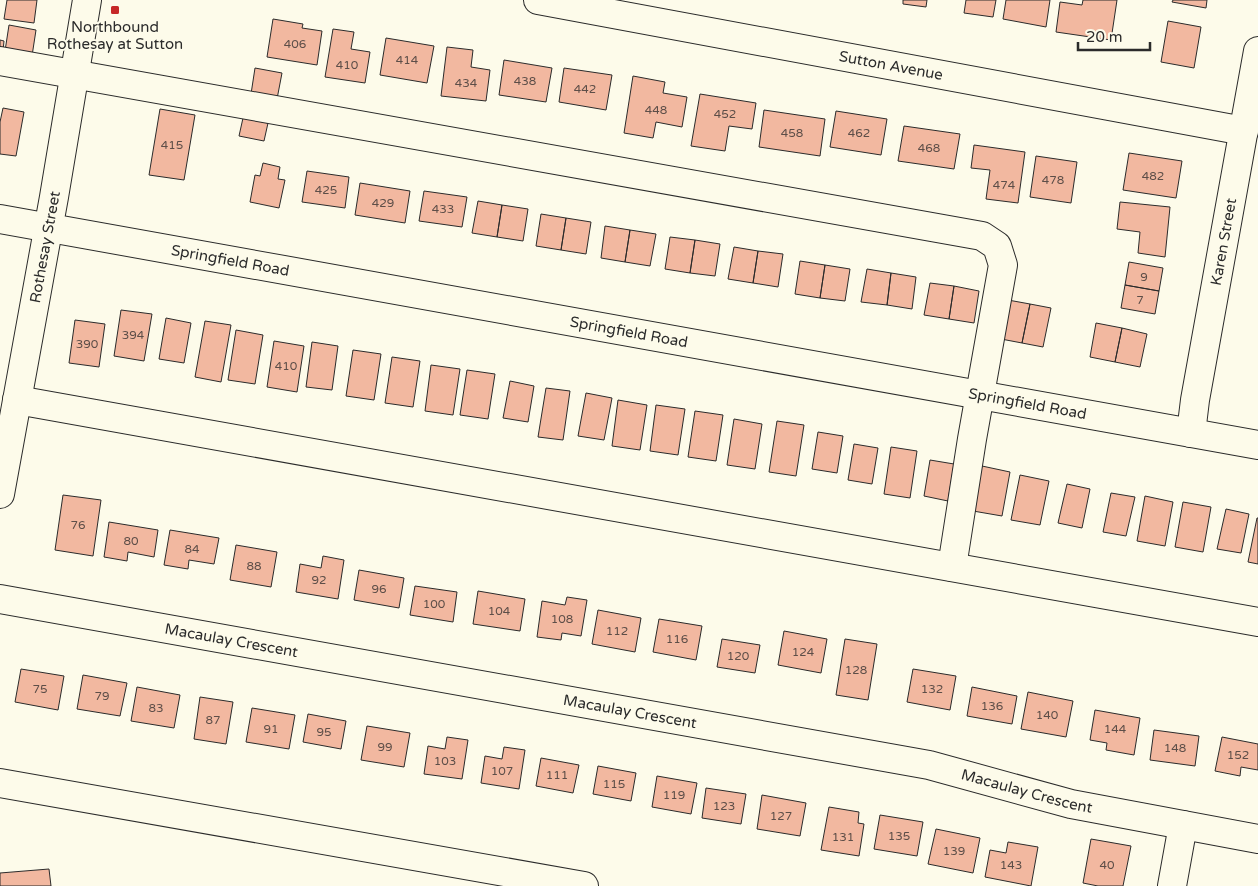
<svg xmlns="http://www.w3.org/2000/svg" width="1258" height="886" font-family="'Varela Round',sans-serif">
  <rect width="100%" height="100%" fill="#fdfbea"/>
  <path fill="#f2b8a0" stroke="#2b2b2b" d="M7 0H37L34 23 4 19Z
    M903 0H927L926 7 903 4Z
    M966 0H996L993 17 964 13Z
    M1006 0H1050L1046 27 1003 19Z
    M1083 0H1117L1111 40 1056 32 1060 2 1082 5Z
    M1173 0H1207L1206 8 1172 2Z
    M273 19 303 24 302 28 322 31 317 65 267 57Z
    M1168 21 1201 27 1194 68 1161 62Z
    M9 25 36 30 32 56 5 51Z
    M333 29 354 32 351 49 370 52 365 83 325 77Z
    M386 38 434 46 427 83 380 75Z
    M0 40 4 41 3 51 0 50Z
    M447 47 473 50 471 67 490 70 486 101 441 96Z
    M504 60 552 68 546 102 499 95Z
    M255 68 282 73 277 99 251 94Z
    M564 68 612 75 606 110 559 102Z
    M633 76 665 82 663 93 687 97 682 127 656 122 653 138 624 133Z
    M700 94 756 103 752 129 729 126 725 151 691 146Z
    M3 108 24 112 16 156 0 154V122Z
    M160 109 195 115 184 180 149 175Z
    M764 110 825 119 820 156 759 147Z
    M836 111 887 119 881 155 830 147Z
    M243 118 268 123 264 141 239 136Z
    M904 126 960 134 954 169 898 161Z
    M974 145 1025 152 1018 203 986 199 990 170 971 168Z
    M1129 153 1182 161 1176 198 1123 190Z
    M1036 156 1077 162 1071 203 1030 197Z
    M263 163 280 167 278 179 285 180 279 208 250 202 255 175 260 176Z
    M307 171 349 177 345 208 302 202Z
    M360 183 410 191 405 223 355 215Z
    M424 191 467 197 462 227 419 221Z
    M478 201 502 205 497 237 472 233Z
    M1120 202 1170 207 1165 257 1138 253 1140 232 1117 229Z
    M502 205 528 209 523 241 497 237Z
    M541 214 566 218 561 250 536 246Z
    M566 218 591 222 586 254 561 250Z
    M605 226 630 230 625 262 601 258Z
    M630 230 656 234 650 266 625 262Z
    M670 237 695 240 690 273 665 269Z
    M695 240 720 244 715 276 690 273Z
    M734 247 758 251 753 283 728 279Z
    M758 251 783 254 778 287 753 283Z
    M800 261 825 265 820 298 795 294Z
    M1129 262 1163 268 1159 291 1125 285Z
    M825 265 850 269 845 301 820 298Z
    M867 269 891 273 887 305 861 302Z
    M891 273 916 277 912 309 887 305Z
    M930 283 954 286 949 319 924 315Z
    M1125 285 1159 291 1155 314 1121 308Z
    M954 286 979 291 974 323 949 319Z
    M1008 300 1030 304 1022 343 1001 339Z
    M1030 304 1051 308 1043 347 1022 343Z
    M121 310 152 314 144 361 114 356Z
    M166 318 191 323 184 363 159 359Z
    M75 320 105 324 99 367 69 363Z
    M205 321 231 325 221 382 195 377Z
    M1096 323 1122 328 1115 362 1090 357Z
    M1122 328 1147 334 1140 367 1115 362Z
    M236 330 263 335 255 384 228 380Z
    M274 341 304 346 297 392 267 387Z
    M312 342 338 346 332 390 306 387Z
    M353 350 381 354 374 400 346 396Z
    M392 357 420 361 413 407 385 403Z
    M431 365 460 369 453 415 425 411Z
    M467 370 495 374 488 419 460 415Z
    M510 381 534 386 528 422 503 418Z
    M546 388 570 391 563 440 538 437Z
    M586 393 612 398 604 440 578 436Z
    M618 400 647 405 640 450 612 446Z
    M656 405 685 409 678 455 650 451Z
    M695 411 723 415 716 461 688 457Z
    M734 419 762 424 755 469 727 465Z
    M777 421 804 425 796 476 769 472Z
    M818 432 843 436 837 473 812 469Z
    M854 444 878 448 872 484 848 480Z
    M891 447 917 451 910 498 884 494Z
    M930 460 954 464 948 501 924 496Z
    M982 466 1010 472 1002 516 973 511Z
    M1020 475 1049 481 1040 525 1011 520Z
    M1067 484 1090 489 1082 528 1058 523Z
    M1111 493 1135 497 1126 536 1103 532Z
    M63 495 101 500 93 556 55 550Z
    M1145 496 1173 502 1165 546 1137 541Z
    M1183 502 1211 507 1203 552 1175 547Z
    M1226 509 1249 514 1241 553 1217 549Z
    M1257 518H1258V564L1248 562Z
    M109 522 158 530 154 557 128 552 127 561 104 557Z
    M170 530 219 538 214 564 189 560 188 569 164 565Z
    M236 545 277 552 271 587 230 580Z
    M323 556 344 560 338 599 296 592 300 564 321 568Z
    M359 570 404 578 399 608 354 600Z
    M415 586 457 592 453 622 410 615Z
    M478 591 525 599 520 631 473 624Z
    M567 597 587 600 581 636 562 633 561 640 537 637 542 601 565 605Z
    M598 610 641 618 635 652 592 644Z
    M659 619 702 626 696 660 653 652Z
    M784 631 827 639 821 673 778 665Z
    M722 639 760 645 755 673 717 667Z
    M845 639 877 644 868 700 836 695Z
    M21 669 64 676 58 710 15 702Z
    M913 669 956 676 950 710 907 702Z
    M83 675 127 683 120 716 77 709Z
    M137 687 180 695 174 728 131 721Z
    M972 687 1017 696 1012 724 967 716Z
    M1028 692 1073 701 1066 737 1021 729Z
    M200 697 233 702 226 744 194 739Z
    M252 708 295 715 289 749 246 742Z
    M1095 710 1140 718 1134 755 1106 750 1107 743 1090 740Z
    M308 714 346 721 341 749 303 742Z
    M367 726 410 733 404 767 361 760Z
    M1154 730 1199 736 1195 766 1150 760Z
    M447 737 468 740 462 779 424 774 428 746 445 749Z
    M1222 737 1258 744V770L1241 767 1240 776 1215 771Z
    M504 747 525 750 519 789 481 783 485 756 502 759Z
    M541 758 579 765 573 793 536 786Z
    M598 766 636 773 631 801 593 794Z
    M657 776 697 783 691 814 652 807Z
    M706 788 746 794 741 824 702 818Z
    M762 795 806 803 800 836 757 829Z
    M829 807 859 812 858 823 864 824 859 856 821 850Z
    M880 815 923 822 917 856 874 849Z
    M936 829 980 838 973 873 928 864Z
    M1091 839 1131 846 1123 886H1098L1083 883Z
    M1008 842 1038 847 1031 886 985 877 990 850 1006 853Z
    M49 869 51 886H0V873Z"/>
  <g fill="none" stroke-linecap="round" stroke-linejoin="round">
    <defs>
      <g id="minor">
        <path id="s1" d="M538 0 1244 131"/>
        <path d="M0 61 982 236 997 246 1003 265 972 439 952 567"/>
        <path id="s2" d="M0 219 1258 445"/>
        <path d="M17 400 1258 622"/>
        <path id="s3" d="M1191 433 1195 400 1258 51"/>
        <path id="s4" d="M0 494 54 197 87 0"/>
        <path id="s5" d="M0 599 929 765 1071 804 1258 839"/>
        <path d="M0 783 584 886"/>
        <path d="M1172 886 1183 825"/>
      </g>
    </defs>
    <use href="#minor" stroke="#2b2b2b" stroke-width="30"/>
    <use href="#minor" stroke="#fdfbea" stroke-width="28"/>
  </g>
  <rect fill="#c62828" stroke="#fdfbea" stroke-width="2" x="110" y="5" width="10" height="10" rx="2.5"/>
  <g text-anchor="middle" dominant-baseline="central" stroke-width="4" stroke-linejoin="round" paint-order="stroke">
    <g font-size="12" fill="#5d4e48">
      <text x="295" y="44">406</text>
      <text x="407" y="60">414</text>
      <text x="347" y="65">410</text>
      <text x="525" y="81">438</text>
      <text x="466" y="83">434</text>
      <text x="585" y="89">442</text>
      <text x="656" y="110">448</text>
      <text x="725" y="114">452</text>
      <text x="792" y="133">458</text>
      <text x="859" y="133">462</text>
      <text x="172" y="145">415</text>
      <text x="929" y="148">468</text>
      <text x="1153" y="176">482</text>
      <text x="1053" y="180">478</text>
      <text x="1004" y="185">474</text>
      <text x="326" y="190">425</text>
      <text x="383" y="203">429</text>
      <text x="443" y="209">433</text>
      <text x="1144" y="277">9</text>
      <text x="1140" y="300">7</text>
      <text x="133" y="335">394</text>
      <text x="87" y="344">390</text>
      <text x="286" y="366">410</text>
      <text x="78" y="525">76</text>
      <text x="131" y="541">80</text>
      <text x="192" y="549">84</text>
      <text x="254" y="566">88</text>
      <text x="319" y="580">92</text>
      <text x="379" y="589">96</text>
      <text x="434" y="604">100</text>
      <text x="499" y="611">104</text>
      <text x="562" y="619">108</text>
      <text x="617" y="631">112</text>
      <text x="677" y="639">116</text>
      <text x="803" y="652">124</text>
      <text x="738" y="656">120</text>
      <text x="856" y="670">128</text>
      <text x="40" y="689">75</text>
      <text x="932" y="689">132</text>
      <text x="102" y="696">79</text>
      <text x="992" y="706">136</text>
      <text x="156" y="708">83</text>
      <text x="1047" y="715">140</text>
      <text x="213" y="720">87</text>
      <text x="271" y="729">91</text>
      <text x="1115" y="729">144</text>
      <text x="324" y="732">95</text>
      <text x="385" y="747">99</text>
      <text x="1175" y="748">148</text>
      <text x="1238" y="755">152</text>
      <text x="445" y="761">103</text>
      <text x="502" y="771">107</text>
      <text x="557" y="775">111</text>
      <text x="614" y="784">115</text>
      <text x="674" y="795">119</text>
      <text x="724" y="806">123</text>
      <text x="781" y="816">127</text>
      <text x="899" y="836">135</text>
      <text x="843" y="837">131</text>
      <text x="954" y="851">139</text>
      <text x="1011" y="865">143</text>
      <text x="1107" y="865">40</text>
    </g>
    <g font-size="15" fill="#2b2b2b" stroke="#fdfbea">
      <text x="115" y="27">Northbound<tspan x="115" dy="17">Rothesay at Sutton</tspan></text>
    </g>
    <g font-size="15" fill="#2b2b2b" stroke="#fdfbea">
      <text stroke="none"><textPath href="#s1" startOffset="359">Sutton Avenue</textPath></text>
      <text stroke="none"><textPath href="#s3" startOffset="194">Karen Street</textPath></text>
      <text stroke="none"><textPath href="#s4" startOffset="251">Rothesay Street</textPath></text>
      <text stroke="none"><textPath href="#s2" startOffset="234">Springfield Road</textPath></text>
      <text stroke="none"><textPath href="#s2" startOffset="639">Springfield Road</textPath></text>
      <text stroke="none"><textPath href="#s2" startOffset="1044">Springfield Road</textPath></text>
      <text stroke="none"><textPath href="#s5" startOffset="235">Macaulay Crescent</textPath></text>
      <text stroke="none"><textPath href="#s5" startOffset="640">Macaulay Crescent</textPath></text>
      <text stroke="none"><textPath href="#s5" startOffset="1045">Macaulay Crescent</textPath></text>
    </g>
  </g>
  <path d="M1078 42v8h72v-8" fill="none" stroke="#2b2b2b" stroke-width="2.5"/>
  <text x="1086" y="42" font-size="15" fill="#2b2b2b" stroke="#fdfbea" stroke-width="4" paint-order="stroke">20 m</text>
</svg>
